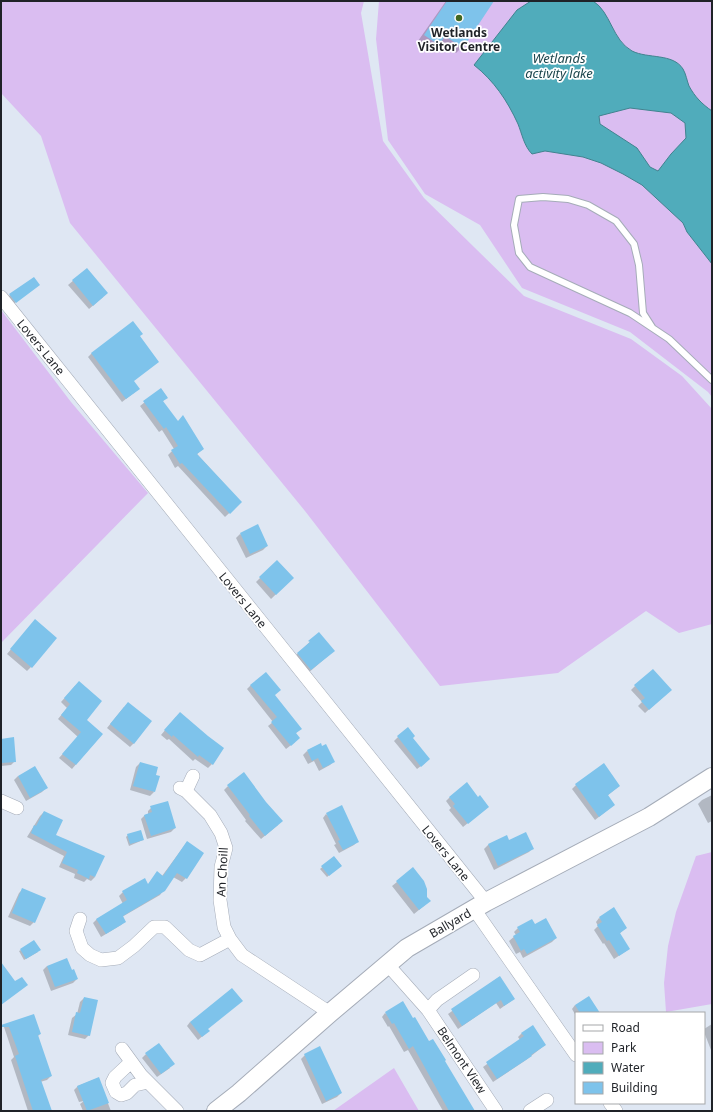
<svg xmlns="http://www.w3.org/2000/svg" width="713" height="1112" font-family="'Noto Sans',sans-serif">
  <rect width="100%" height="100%" fill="#dfe7f3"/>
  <path fill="#dabdf1" d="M1 1H364L361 13 383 141 424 198 524 296 631 339 682 376 712 409V624L679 633 646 611 558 673 440 686 305 511 70 223 41 136 1 93Z
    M379 1H712V397L708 392 630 332 522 288 480 225 425 194 388 140 376 39Z
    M1 310 71 402 148 493 1 643Z
    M712 852V1004L666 1012 664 983 668 946 676 912 696 856Z
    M394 1068 419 1111H333Z"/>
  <path fill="#50acbb" stroke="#41838f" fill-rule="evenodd" d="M531 1H593C611 12 612 40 632 51 648 59 673 53 683 69 686 74 687 81 689 86 695 97 702 104 712 111V264L687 232 683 223 642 185 623 174 601 163 583 157 545 151 532 154C524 146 522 134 518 124 507 100 494 81 474 65L517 10ZM630 108 671 113 685 123 686 138 671 154 658 171 650 167 637 148 600 124 599 116Z"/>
  <path fill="#0003" d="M446 1H493L462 47 456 53 440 43 432 51 418 41Z
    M87 269 103 297 89 309 68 285Z
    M34 278 39 285 12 305 6 298Z
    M139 336 133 381 135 392 122 402 88 357 92 353Z
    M161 389 167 397 162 402 178 422 203 449 197 454 241 502 225 517 178 466 175 468 168 455 174 449 162 430 159 432 140 406Z
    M240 534 267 546 263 550 246 558 236 538Z
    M277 561 293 578 271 599 256 582Z
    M31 625V667L27 671 7 654Z
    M318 634 329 655 307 674 293 658Z
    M251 685 274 696 300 729 295 734V742L286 749 268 726 273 722 247 689Z
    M75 686 85 720 102 734 72 769 59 758 78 737 58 719 67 708 61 702Z
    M635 686 666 694 645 713 638 706 642 702 631 690Z
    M124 707 134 743 130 747 107 728Z
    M176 717 212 764 208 768 195 759 193 761 169 739 167 740 161 735Z
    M398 737 412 738 425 763 417 769 394 741Z
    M1 740 15 761 11 765 1 766Z
    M307 751 334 761 330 765 319 771 314 761 308 764 303 755Z
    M140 763 154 792 150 796 130 790 136 767Z
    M18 776 46 788 42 792 26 801 14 780Z
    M576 785 619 786 607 796 614 805 595 820 572 789Z
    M228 786 278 825 261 839 245 821 246 820 224 790Z
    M712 795V821L708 823 698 804 702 800Z
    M450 797 484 810 463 827 449 810 451 808 446 801Z
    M152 807 175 828 171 832 147 839 141 819 145 815 148 814V811Z
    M44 812 54 835 95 877 91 881 87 879 84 882 74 878 75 874 59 867 64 856 27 837 40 816Z
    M326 814 358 841 354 845 339 853 334 845 336 844 323 818Z
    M128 835 143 840 129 846 126 837Z
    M509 841 533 848 529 852 494 870 484 849 488 845Z
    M187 842 203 853 186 878 182 882 173 877 160 895 122 917 125 921 121 925 101 937 93 923 97 919 123 904 119 896 123 892 148 885 157 873 162 876Z
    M334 857 341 865 327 877 320 869Z
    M413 869 425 905 414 914 392 886Z
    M23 889 34 922 30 926 8 917 19 893Z
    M599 918 626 928 619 934 629 949 614 959 604 943 603 944 594 930 598 926 596 922Z
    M534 925 556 938 552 942 523 958 520 952 516 954 509 941 516 935 514 932 518 928Z
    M21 950 38 952 24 960 19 951Z
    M47 966 71 971 77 979 73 983 51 991 43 970Z
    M499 977 514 999 500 1009 496 1003 458 1029 448 1014Z
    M84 998 89 1035 85 1039 68 1035 72 1018 77 1014 80 1002Z
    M575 1005 599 1013H576V1016L572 1009Z
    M385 1013 429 1043 474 1111H443L408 1050 404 1052 389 1026 388 1027 382 1017Z
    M190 1022 207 1029 205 1034 198 1040 187 1026Z
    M8 1023 40 1034 37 1037 51 1076 47 1080 40 1082 50 1111H28L11 1060 14 1057 4 1027Z
    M712 1024V1050H711L704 1032V1029Z
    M522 1033 545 1045 526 1060 493 1082 483 1067 520 1040 518 1037Z
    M146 1054 170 1068 157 1077 142 1058Z
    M305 1055 341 1093 337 1097 322 1104 301 1059Z
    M98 1078 111 1111H83L80 1104 84 1101 79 1102 74 1090 78 1086Z"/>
  <path fill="#7ec3eb" d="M447 1H494L463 48 445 36 439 45 424 35Z
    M87 268 108 293 93 306 72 280Z
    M34 277 40 285 16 303 9 294Z
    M133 321 143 334 140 336 159 362 134 381 140 389 126 399 91 353Z
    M161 388 168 398 163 401 178 421 183 415 204 449 197 454 242 502 230 514 182 463 180 464 171 450 178 446 166 427 164 429 143 401Z
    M258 524 268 546 250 554 240 533Z
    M277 560 294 578 276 595 259 577Z
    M35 619 57 638 32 668 10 649Z
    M319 632 335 651 311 670 297 653 310 642 308 641Z
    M653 669 672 690 649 710 641 701 645 698 634 685Z
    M266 672 281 690 275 695 302 729 296 733 300 738 291 746 271 722 277 717 250 685Z
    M79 681 102 701 87 720 103 734 76 765 62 754 81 732 61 715 70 704 64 698Z
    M128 702 152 721 134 744 110 724Z
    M180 712 208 736 224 748 213 765 199 755 198 757 173 735 172 737 164 730Z
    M408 727 415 736 413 738 430 759 421 767 397 736Z
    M14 737 16 762 1 763V739Z
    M321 743 322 746 326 744 335 762 323 768 318 758 312 761 307 750Z
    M140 762 158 767 156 775 160 776 155 792 133 786Z
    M604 763 620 786 608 795 615 805 599 817 575 784Z
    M35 766 48 788 30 798 18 776Z
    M244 772 266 802 283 821 265 836 249 816 250 815 227 785Z
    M467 782 478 797 480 795 489 807 468 824 453 806 455 804 449 797Z
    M168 801 176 828 151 836 144 815 152 812 150 806Z
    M342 805 359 842 343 850 338 841 340 840 326 813Z
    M44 811 63 820 56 835 105 856 95 877 90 875 89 879 77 873 78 870 62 863 67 852 31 833 34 825 36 826Z
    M141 830 144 840 130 844 127 834Z
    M526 832 534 849 498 866 488 844 507 835 509 840Z
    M187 841 204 853 187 879 177 873 165 891 123 916 126 922 106 934 96 919 127 900 122 891 145 878 148 884 157 871 163 876Z
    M334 856 342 866 329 876 321 866Z
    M413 867 424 881 427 889V897L431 901 419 910 396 881Z
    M22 888 46 898 35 923 12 913Z
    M614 907 627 928 620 933 630 949 619 956 609 940 607 941 597 925 602 922 599 917Z
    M546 918 557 938 527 954 524 949 521 951 513 936 520 932 517 927 532 919 535 924Z
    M34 940 41 950 26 959 20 949Z
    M67 958 72 970 74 969 78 979 55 987 47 966Z
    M1 962 15 981 22 977 28 985 1 1005Z
    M500 976 515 999 504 1006 501 1000 462 1026 451 1009Z
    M232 988 243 1001 208 1029 210 1031 202 1037 190 1022Z
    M589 996 600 1013H580L575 1005Z
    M84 997 98 1000 90 1036 72 1032 76 1012 80 1013Z
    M403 1001 413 1018 415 1017 429 1041 433 1039 446 1060 445 1061 475 1111H449L413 1046 409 1049 394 1023 392 1024 385 1012Z
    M34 1014 41 1034 38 1035 52 1076 41 1080 52 1111H33L15 1056 19 1054 9 1027H1V1025Z
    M533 1025 546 1045 531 1055 532 1056 497 1079 486 1062 524 1036 521 1033Z
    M159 1043 175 1064 161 1074 145 1053Z
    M320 1046 342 1093 326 1101 304 1054Z
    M99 1077 109 1103 87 1111 77 1086Z"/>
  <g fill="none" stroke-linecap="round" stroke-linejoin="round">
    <defs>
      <path id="lane" d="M652 327 643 313 639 265 634 244 616 221 588 205 568 199 543 197 519 199 514 225 519 253 530 267 630 313 669 339 712 380"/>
      <path id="street" d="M1 297 486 902
        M180 788 186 791 210 815 221 833 226 848 221 867 220 900 224 927 230 939 242 955 330 1013
        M186 791 193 776
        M1 801 17 808
        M474 909 576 1055
        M80 919 76 931 82 948 90 955 101 960 118 958 134 946 154 927H165L189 950 200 955 230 939
        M388 965 428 1010 496 1111
        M428 1010 437 1000 473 975
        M122 1049 141 1075 177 1111
        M131 1062 115 1077 112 1083 116 1092 121 1095 127 1093 135 1085 148 1082
        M610 1103 616 1111
        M530 1111 547 1100"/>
      <path id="secondary" d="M216 1111 239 1093 330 1013 407 948 486 902 649 817 712 777"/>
    </defs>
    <use href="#lane" stroke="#a5acb8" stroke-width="8"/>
    <use href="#street" stroke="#a5acb8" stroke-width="14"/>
    <use href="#secondary" stroke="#a5acb8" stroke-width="20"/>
    <use href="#lane" stroke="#fff" stroke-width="6"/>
    <use href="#street" stroke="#fff" stroke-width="13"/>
    <use href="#secondary" stroke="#fff" stroke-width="18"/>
  </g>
  <circle fill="#416721" stroke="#fff" stroke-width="1.5" cx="459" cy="18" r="4"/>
  <g text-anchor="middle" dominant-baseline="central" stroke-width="3.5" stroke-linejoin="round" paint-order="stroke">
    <g font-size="12" font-weight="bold" fill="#1f2227" stroke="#fff">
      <text x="459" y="32">Wetlands<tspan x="459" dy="14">Visitor Centre</tspan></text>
    </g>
    <g font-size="12" fill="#1f2227" stroke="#fff">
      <text transform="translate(41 347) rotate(51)">Lovers Lane</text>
      <text transform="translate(243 600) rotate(51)">Lovers Lane</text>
      <text transform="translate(446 853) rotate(51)">Lovers Lane</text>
      <text transform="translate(222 872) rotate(-87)">An Choill</text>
      <text transform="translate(450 923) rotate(-30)">Ballyard</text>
      <text transform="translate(462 1060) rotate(56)">Belmont View</text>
    </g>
    <g font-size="13" font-style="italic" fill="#1c464d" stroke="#fff">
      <text x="559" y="58">Wetlands<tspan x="559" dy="15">activity lake</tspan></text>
    </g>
  </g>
  <rect width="713" height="1112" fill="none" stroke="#1f2227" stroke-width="4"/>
  <rect x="575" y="1012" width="130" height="92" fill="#ffffff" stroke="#a5a7a9"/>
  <rect x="583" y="1025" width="20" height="6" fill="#ffffff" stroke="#a5a7a9"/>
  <text x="611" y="1032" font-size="12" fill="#1f2227">Road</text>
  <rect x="583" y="1042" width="20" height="12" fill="#dabdf1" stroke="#a5a7a9"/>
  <text x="611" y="1052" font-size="12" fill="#1f2227">Park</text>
  <rect x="583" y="1062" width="20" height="12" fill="#50acbb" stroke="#a5a7a9"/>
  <text x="611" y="1072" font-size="12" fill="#1f2227">Water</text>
  <rect x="583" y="1082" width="20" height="12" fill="#7ec3eb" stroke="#a5a7a9"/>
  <text x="611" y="1092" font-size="12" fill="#1f2227">Building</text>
</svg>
